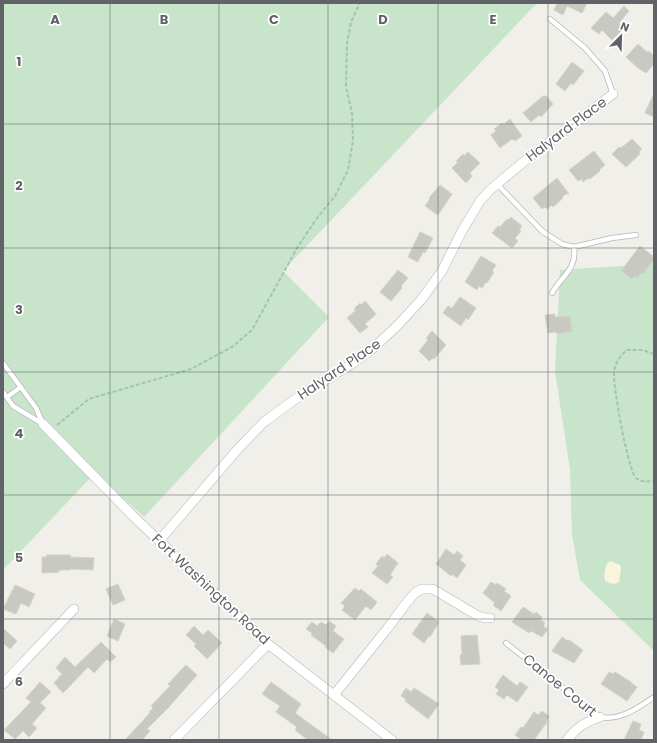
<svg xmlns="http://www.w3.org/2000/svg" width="657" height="743" font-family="Poppins,sans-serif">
  <rect width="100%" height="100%" fill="#f0efe9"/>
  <path fill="#c8e5cb" d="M3 3H537L283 271 329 317 144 517 95 473 3 570Z
    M654 258V651L580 580 572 534 570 470 555 371 560 270 635 265Z"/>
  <path fill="#f8f5dc" d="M610 561 620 565 621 568 619 582C614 585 611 584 605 581 604 573 604 566 610 561Z"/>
  <path fill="#c9c9c3" stroke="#d5d2c7" d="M557 3H587L582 13 567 6 563 15 554 10Z
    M624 6 629 11 619 23 624 28 612 40 602 30 599 34 591 28 606 12 613 18Z
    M638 44 647 52 649 51 654 56V64L646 73 638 68 626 57Z
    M572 62 584 71 573 85 571 83 565 91 556 84Z
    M654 93V117L645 113Z
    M543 96H546L553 104 541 117 539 115 531 122 523 113Z
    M510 119 522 136 515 141 512 139 500 148 491 135 496 131 494 129 502 123 503 125Z
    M632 139 642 149 639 152 640 154 626 167 612 154 619 147 621 148Z
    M594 151 605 165 599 170 600 171 590 179 588 178 583 182 582 179 578 181 569 170Z
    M468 152 480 163 470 173 472 176 466 183 452 168 458 162 456 161 463 154 464 156Z
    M557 178 569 194H566L562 197 563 198 553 207 552 205 547 209 545 207 542 209 533 198Z
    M440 185 452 194 438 215 425 206 430 199 429 198Z
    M511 217 522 226 519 230 521 231 515 238 518 241 512 248 492 233 498 226 500 227 507 219 508 220Z
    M420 232 433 238 425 253 423 252 418 262 408 257Z
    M640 246 654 257V259L643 274 641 273 637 278 635 276 632 279 621 271Z
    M481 256 496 265 492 271 494 272 487 283 486 282 482 288 479 286 477 290 465 282Z
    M398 270 408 278 401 286 402 288 391 301 380 292Z
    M460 297 476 308 468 320 466 318 461 326 443 313 448 306 452 308Z
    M365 301 376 314 365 324 368 327 360 333 347 318 356 310 354 309 360 303 361 305Z
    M555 314V317L570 316 572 331 557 334V332L548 333 545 315Z
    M432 331 446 345 434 359 433 358 429 361 419 351 428 340 426 338Z
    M446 549 454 555 457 551 463 556 460 560 466 565 457 578 452 574 451 576 436 564Z
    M387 554 398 563 390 575 393 577 387 584 372 573 378 566 376 564 382 556 384 558Z
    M46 555H70V557L94 558 93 570 70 569V570H59V572L42 573V557H47Z
    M491 582 496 585 497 583 506 589 504 591 511 596 501 611 493 605 495 603 483 593Z
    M118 584 125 600 113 605 106 589Z
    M15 585 35 594 29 607 21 603 16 614 3 609Z
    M355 588 359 591 361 589 377 602 371 610 366 606 355 620 342 610 345 606 341 603Z
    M523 607 534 614 536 612 542 617 541 620 545 623 543 626 548 629 542 637 531 631 529 633 512 622Z
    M427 613 439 622 430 637 429 636 424 643 412 634Z
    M114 619 125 624 118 641 107 636Z
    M329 621 336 626 333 631 344 639 333 653 325 647 326 646 311 635 312 633 306 629 312 622 317 626 321 622 326 625Z
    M194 626 203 635 208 630 222 643 207 659 194 646 196 644 186 635Z
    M3 628 17 641 10 649 3 643Z
    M477 635 480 664 461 665 460 655 462 654 461 636Z
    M562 637 568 641 569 640 583 650 574 663 552 651Z
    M101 642 116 657 110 662 107 659 94 673 88 667 63 693 54 683 62 674 56 668 65 657 75 667Z
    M186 665 197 675 168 708 147 729 150 731 142 740H125L150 713 149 712 153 708 151 706 170 686 168 684Z
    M609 672 613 674 615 672 631 682V683L637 687 627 701 601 684Z
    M503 675 517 686 520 682 528 687 517 702 507 695 504 699 496 694 499 690 495 687Z
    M40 682 51 692 40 703 46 708 32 724 37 728 29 737 23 731 15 739 4 730 31 702 26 698Z
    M271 682 301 704 295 713 332 740H308L295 730 297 727 276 712 280 706 262 694Z
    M406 688 411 692 414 688 439 704 428 719 405 701 406 699 401 696Z
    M542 711 549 716 546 721 547 722 534 740H522L515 735 521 727 523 728 534 712 538 715Z
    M633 721 641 724 639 730 644 732 641 740H624Z"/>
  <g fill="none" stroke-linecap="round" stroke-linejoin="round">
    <defs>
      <path id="service" d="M550 19 585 48 605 71 613 94
        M497 184 542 231 562 244 574 247 612 238 636 235
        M552 293C562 275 577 270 574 247
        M3 363 36 408 43 424
        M3 392 13 406 43 424
        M7 397 21 387
        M506 643 600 717C620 721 638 708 654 697"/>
      <path id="minor" d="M43 424 133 516 268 644 392 740
        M159 541 237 450 264 422 301 395 350 365 371 350 396 327 421 300 442 271 462 231 480 201 490 190 527 159 613 94
        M3 684 74 609
        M334 695 387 629 407 602 415 593 422 589H433L478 616 485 618H490
        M174 740 268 644
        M567 740C576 728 585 722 600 717"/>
    </defs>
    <use href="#service" stroke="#b5b7bb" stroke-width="6"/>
    <use href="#minor" stroke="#b5b7bb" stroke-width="10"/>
    <path stroke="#a1c6b0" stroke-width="2" stroke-dasharray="4 2" stroke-linecap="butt" d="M654 354 643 350H627C620 356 615 362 614 373 613 387 628 470 636 478 642 483 647 481 654 481
      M57 425 89 399 191 369 232 347 252 330 297 248 317 218 335 196 348 170 353 140 352 113 346 87 347 44 351 22 360 3"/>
    <use href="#service" stroke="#fff" stroke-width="4.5"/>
    <use href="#minor" stroke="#fff" stroke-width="9"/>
  </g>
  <path fill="none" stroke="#606267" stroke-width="1" stroke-opacity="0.55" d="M110 3V740M219 3V740M328 3V740M438 3V740M548 3V740M3 124H654M3 248H654M3 372H654M3 495H654M3 619H654"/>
  <g text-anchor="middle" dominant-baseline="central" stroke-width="3.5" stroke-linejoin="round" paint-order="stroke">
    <g font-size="14" fill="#606267" stroke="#fff">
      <text transform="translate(566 129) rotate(-37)">Halyard Place</text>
      <text transform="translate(339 369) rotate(-34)">Halyard Place</text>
      <text transform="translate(211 589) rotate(43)">Fort Washington Road</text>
      <text transform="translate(560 685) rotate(39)">Canoe Court</text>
    </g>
  </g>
  <g font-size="13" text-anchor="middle" font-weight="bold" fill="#606267" stroke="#fff" stroke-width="3.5" stroke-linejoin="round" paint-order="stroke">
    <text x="55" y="24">A</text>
    <text x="164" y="24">B</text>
    <text x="274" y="24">C</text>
    <text x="383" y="24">D</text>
    <text x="493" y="24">E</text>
    <text x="19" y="66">1</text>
    <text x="19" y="190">2</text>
    <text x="19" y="314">3</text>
    <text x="19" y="438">4</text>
    <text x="19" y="562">5</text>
    <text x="19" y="686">6</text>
  </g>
  <rect width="657" height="743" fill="none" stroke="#606267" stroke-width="8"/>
  <g transform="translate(621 36) rotate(23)" stroke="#ffffff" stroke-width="3" paint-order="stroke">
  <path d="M0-3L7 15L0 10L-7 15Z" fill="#606267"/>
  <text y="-6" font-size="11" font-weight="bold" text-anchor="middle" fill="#606267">N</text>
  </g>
</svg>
